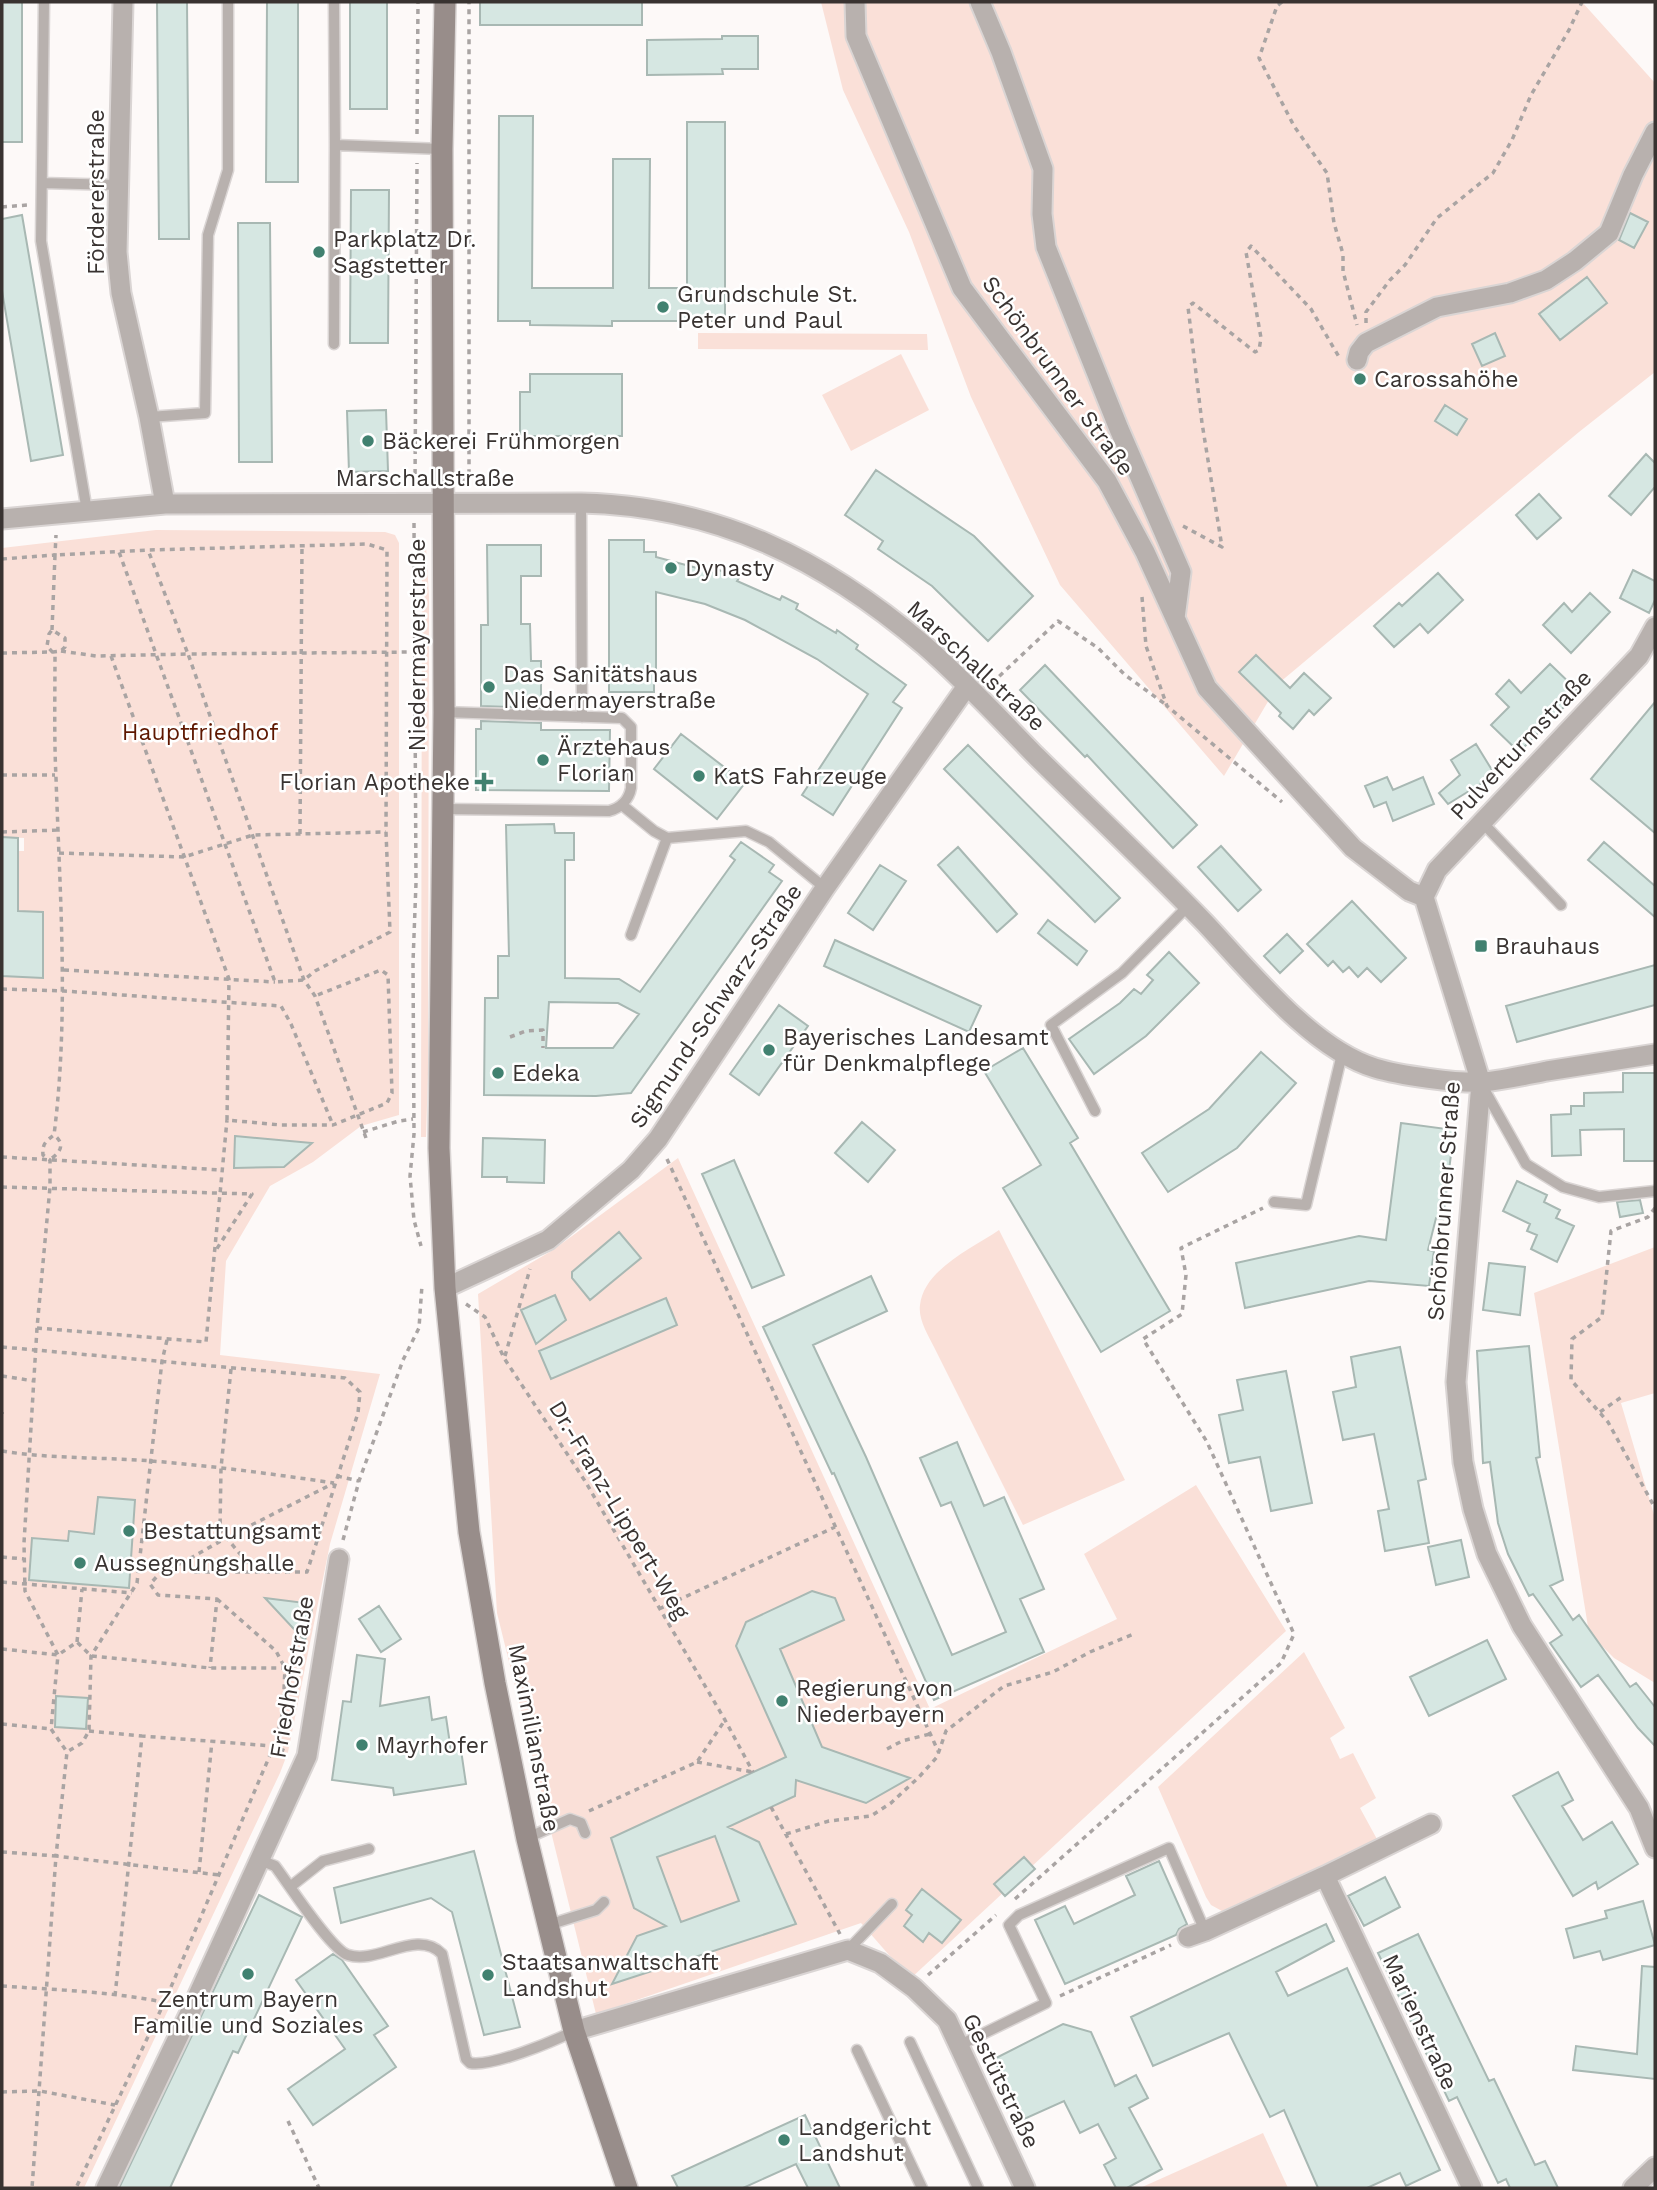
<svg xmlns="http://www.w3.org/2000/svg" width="1657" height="2190" font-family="'Work Sans',sans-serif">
  <rect width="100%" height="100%" fill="#fdf9f8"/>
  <path fill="#fae0d8" d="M821 2H1582L1655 83V372L1579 432 1279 683 1224 776 1060 585 971 397 909 232 843 90Z
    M698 333 927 334 928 350 698 349Z
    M901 354 929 410 851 451 822 395Z
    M156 530 385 532 395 535 399 543V1115L361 1126 313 1162 270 1186 226 1261 220 1355 380 1374 330 1544 288 1752 280 1773 84 2188H2V976L43 978V912L18 911V851H24V838L2 837V548Z
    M422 545 426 546 429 597 428 1074 426 1137H421Z
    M678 1158 930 1709 1117 1619 1084 1554 1196 1485 1286 1631 910 1979 861 1923 596 2014 497 1613 478 1294 553 1250Z
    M999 1230 1125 1480 1023 1525 934 1347C928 1335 918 1319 920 1305 924 1269 973 1248 999 1230Z
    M1655 1247V1393L1621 1403 1655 1518V1683L1614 1658 1589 1633 1534 1293Z
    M1304 1652 1345 1728 1330 1738 1340 1759 1353 1753 1376 1798 1360 1808 1378 1841 1222 1911 1211 1905 1206 1897 1158 1787Z
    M1263 2133 1288 2188H1140Z"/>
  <path fill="#d6e7e2" stroke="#a8b8b3" stroke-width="2" fill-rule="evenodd" d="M2 2H22V142H2Z
    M157 2H187L189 239H159Z
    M267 2H298V182H266Z
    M350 2H387V109H350Z
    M480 2H642V25H480Z
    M722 36H758V69H722L723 74 647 75V40L722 39Z
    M499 116H533L532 288H613V159H650L649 288H687V122H725V321H612V326L530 325V321H498Z
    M351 190H389L388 343H350Z
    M1630 213 1648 222 1634 248 1619 240Z
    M22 215 63 455 31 461 2 291V219Z
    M238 223H270L272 462H239Z
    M1587 277 1607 303 1560 340 1539 314Z
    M1495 333 1505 356 1482 366 1472 344Z
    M530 374H622V436H520V392H530Z
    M1445 405 1467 419 1457 435 1435 421Z
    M386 410 388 471 349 472 347 411Z
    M1646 454 1655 463V487L1631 515 1609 496Z
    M876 470 974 536 1033 596 988 641 932 586 878 549 883 541 845 515Z
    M1539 494 1561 518 1537 539 1516 515Z
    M609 540H644V552H656V557L712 572 714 568 739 578 737 581 780 600 782 596 798 604 796 609 836 633 837 630 858 645 856 649 906 685 893 702 902 708 833 815 802 795 868 694 817 659 745 620 705 604 656 592V681H654V692H609Z
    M487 545H541V576H521V624H530L531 661H541V708L481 706V625H488Z
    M1633 570 1655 581V600L1649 613 1620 598Z
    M1438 573 1463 600 1428 633 1420 624 1394 647 1374 626 1399 603 1402 606Z
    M1590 593 1610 612 1571 653 1543 625 1564 603 1572 612Z
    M1256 655 1290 688 1304 673 1331 698 1314 715 1309 710 1293 729 1279 716 1281 713 1239 672Z
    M1550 664 1579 692 1519 752 1491 725 1509 707 1496 694 1509 680 1521 693Z
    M1045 665 1197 825 1173 848 1087 755 1085 757 1020 690Z
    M1655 702V833L1591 779Z
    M481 721 541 723V730H610L609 791 476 790V729H481Z
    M681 734 745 783 717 819 654 769Z
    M1476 744 1495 775 1448 804 1439 793 1460 775 1451 760Z
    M968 745 1120 898 1095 922 944 769Z
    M1387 777 1393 790 1423 777 1434 804 1393 821 1386 802 1374 807 1365 786Z
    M554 824 555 833H574V860H565V978L619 979 640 992 735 860 730 856 741 842 774 865 769 872 782 881 631 1093 596 1096 484 1095 485 998H498V956H509L506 825ZM549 1002 618 1003 639 1014 613 1048H546Z
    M2 837 18 838V911L43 912V978L2 976Z
    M1604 842 1655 886V917L1588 860Z
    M1221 846 1261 890 1238 911 1198 867Z
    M958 847 1017 914 997 932 938 865Z
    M880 865 906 881 873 930 848 913Z
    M1352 901 1406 958 1381 982 1367 968 1358 977 1349 967 1343 972 1333 961 1328 966 1307 944Z
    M1048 920 1087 951 1077 965 1038 933Z
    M1287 934 1303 951 1280 973 1264 956Z
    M835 940 981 1006 969 1032 824 966Z
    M1169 952 1199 983 1146 1036 1094 1074 1069 1039 1120 1003 1134 989 1141 994 1153 980 1147 975Z
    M1655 965V1005L1517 1042 1506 1006Z
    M779 1005 808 1026 759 1095 730 1074Z
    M1023 1048 1078 1138 1070 1143 1170 1311 1101 1352 1003 1188 1041 1165 984 1071Z
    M1261 1052 1296 1083 1237 1148 1168 1192 1142 1153 1209 1109Z
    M1623 1073H1655V1161H1624V1129L1580 1130 1581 1155 1552 1156 1551 1115 1571 1114V1106H1584V1093L1623 1092Z
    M862 1122 895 1150 868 1182 835 1153Z
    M1401 1123 1454 1130 1443 1219 1436 1218 1428 1250 1434 1251 1429 1286 1369 1281 1245 1308 1236 1263 1359 1236 1386 1240Z
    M235 1136 312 1143 284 1167 234 1168Z
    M483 1138 545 1140 544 1183 507 1182V1177H482Z
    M734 1160 784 1275 752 1288 702 1174Z
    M1517 1181 1547 1195 1544 1202 1560 1210 1556 1218 1574 1226 1557 1262 1531 1249 1537 1235 1527 1231 1530 1224 1503 1211Z
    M1640 1200 1643 1213 1620 1217 1617 1202Z
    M619 1232 641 1258 590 1300 572 1278V1272Z
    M1489 1263 1525 1267 1520 1315 1483 1310Z
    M871 1276 887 1311 813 1345 866 1457 952 1655 1006 1632 951 1502 941 1506 920 1458 957 1442 984 1506 1004 1497 1044 1589 1020 1599 1044 1652 934 1700 834 1473 832 1474 763 1327Z
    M555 1295 566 1320 536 1344 521 1310Z
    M666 1298 677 1325 551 1379 539 1351Z
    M1529 1346 1540 1457 1536 1458 1563 1580 1550 1586 1573 1620 1579 1615 1630 1687 1636 1683 1655 1707V1746L1638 1728 1598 1675 1581 1687 1550 1643 1562 1635 1533 1594 1529 1596 1508 1554 1498 1523 1490 1462 1483 1463 1477 1351Z
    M1400 1347 1426 1479 1418 1481 1429 1543 1385 1551 1378 1511 1389 1509 1374 1434 1343 1440 1333 1392 1356 1387 1351 1357Z
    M1286 1371 1312 1503 1271 1511 1260 1457 1229 1463 1219 1415 1243 1410 1237 1380Z
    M98 1497 135 1500 129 1588 29 1580 32 1538 68 1541 69 1531 94 1534Z
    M1461 1540 1469 1577 1436 1585 1428 1547Z
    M812 1591 835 1598 844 1620 780 1649 822 1747 910 1778 866 1803 796 1780 795 1796 728 1827 759 1842 796 1924 612 1984 637 1936 666 1926 634 1908 611 1838 786 1757 736 1646 746 1622ZM715 1836 739 1901 681 1922 657 1857Z
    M265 1598 313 1604 305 1641Z
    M379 1606 401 1639 381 1652 359 1619Z
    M1487 1640 1506 1679 1429 1716 1410 1677Z
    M357 1655 385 1659 380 1706 429 1697 432 1720 446 1717 451 1751 461 1750 466 1784 394 1795 393 1788 332 1780 343 1701 351 1702Z
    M56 1696 88 1698 86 1729 55 1727Z
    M1558 1772 1573 1800 1562 1806 1583 1840 1612 1822 1638 1864 1598 1889 1596 1882 1573 1896 1513 1796Z
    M474 1851 520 2027 484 2035 452 1912 431 1898 341 1923 334 1888Z
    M1024 1857 1035 1869 1005 1896 994 1884Z
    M1159 1861 1187 1924 1179 1929 1176 1935 1065 1984 1035 1920 1065 1906 1074 1924 1135 1895 1126 1876Z
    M1385 1877 1400 1907 1364 1926 1348 1896Z
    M922 1889 961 1920 942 1943 929 1933 923 1942 904 1926 912 1915 906 1910Z
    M259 1895 302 1917 238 2053 233 2051 170 2188H119Z
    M1643 1901 1655 1945 1603 1960 1600 1951 1574 1958 1566 1929 1607 1918 1605 1911Z
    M1326 1924 1334 1941 1276 1972 1288 1996 1347 1968 1440 2170 1406 2186 1400 2173 1367 2188H1318L1284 2110 1270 2117 1229 2033 1153 2066 1131 2017Z
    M1418 1934 1489 2081 1494 2079 1535 2165 1545 2161 1558 2188H1510L1506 2179 1498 2183 1457 2097 1449 2101 1378 1953Z
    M333 1954 342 1960 388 2026 374 2035 396 2067 313 2125 288 2089 345 2049 296 1980Z
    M1642 1966 1655 1967V2079L1573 2070 1576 2046 1637 2054Z
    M1063 2024 1091 2032 1115 2086 1136 2075 1148 2098 1129 2108 1162 2169 1127 2188H1116L1104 2165 1116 2158 1098 2124 1080 2133 1064 2101 1022 2120 994 2059Z
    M805 2115 840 2188H808L796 2164 743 2188H678L672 2176Z"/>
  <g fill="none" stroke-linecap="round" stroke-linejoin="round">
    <defs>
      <path id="lane" d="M44 2 41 241 87 511
        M334 2 335 145
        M42 183 118 185
        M334 344 335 145 442 149
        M149 417 205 413 208 235 228 170V2
        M581 503 582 717
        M622 805 654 831 667 838 746 831 769 842 825 888
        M443 809 609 811C620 808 629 800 631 788V727L622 718 444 712
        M1482 822 1561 905
        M631 935 667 838
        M1484 1089 1526 1164 1563 1187 1599 1197 1655 1191
        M1095 1111 1051 1025 1122 973 1188 906
        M1274 1202 1306 1205 1342 1054
        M527 1838 570 1819 581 1823 585 1833
        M260 1860 275 1866C288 1883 331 1950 348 1955 377 1965 417 1928 442 1954L466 2059 470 2063C492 2067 552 2042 574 2031
        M290 1887 323 1861 369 1849
        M548 1925 596 1910 604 1902
        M848 1950 892 1904
        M910 2042 978 2188
        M960 2045 1046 2003 1009 1925 1019 1915 1169 1848 1205 1931
        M857 2050 922 2188"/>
      <path id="street" d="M123 2 117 252 121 293 149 417 165 504
        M855 2 856 36 962 288 1107 481 1145 552 1207 688 1353 848 1409 891 1424 897
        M980 2 1001 52 1043 169 1042 214 1046 247 1119 429 1181 572 1175 618
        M1357 360 1359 352 1366 343 1437 307 1510 293 1546 280 1575 261 1609 233 1633 175 1655 132
        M2 519 165 504 581 503C717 506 823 559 925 646 964 680 999 718 1035 755 1092 811 1150 866 1205 923 1250 971 1312 1049 1375 1068 1398 1075 1459 1084 1483 1082 1504 1080 1526 1075 1547 1071 1583 1065 1619 1060 1655 1054
        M1424 897 1481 1083 1456 1382 1463 1462 1473 1509 1487 1554 1522 1626 1639 1808 1655 1848
        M1424 897 1437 870 1639 656 1655 627
        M445 1288 548 1240 631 1170 658 1139 825 888 967 686
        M1325 1876 1431 1824
        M1188 1937 1205 1931 1325 1876 1472 2188
        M574 2031 848 1950 880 1963 914 1988 947 2020 1025 2188
        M106 2188 193 2006 307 1756 339 1559
        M1633 2188 1655 2167"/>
      <path id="secondary" d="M445 2 442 149 444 712 439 1148 445 1288 469 1532 495 1683 527 1839 574 2031 627 2188"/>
    </defs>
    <use href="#lane" stroke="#dad5d4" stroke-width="13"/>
    <use href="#street" stroke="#dad5d4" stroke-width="23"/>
    <use href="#secondary" stroke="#dad5d4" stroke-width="24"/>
    <path stroke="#a9a4a3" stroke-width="3.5" stroke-dasharray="5 5" stroke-linecap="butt" d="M1282 2 1277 6 1259 58 1294 126 1327 173 1334 223 1343 254V271L1357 325
      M417 134 418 2
      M2 207 28 205
      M1366 323V312L1390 280 1405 265 1437 218 1493 173 1512 140 1531 95 1569 30 1582 2
      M463 482 469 475V2
      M415 484 417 163
      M414 523 416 883 413 962 414 1134 410 1176 414 1220 421 1246
      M1183 526 1222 547 1202 423 1188 307 1193 303 1255 352 1259 350 1261 338 1246 252 1251 246 1311 309 1339 357
      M2 559 55 555 56 535
      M1142 597 1146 646 1167 706 1282 802
      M52 630 55 555 148 550 367 544 387 550 386 832 390 932 315 971 304 980 275 982 119 552
      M61 651 96 656 188 654 148 550
      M2 653 53 652 61 651 65 647V638L52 630 49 634 47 646 55 655C55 695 54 737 56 778 60 897 69 1016 54 1135 46 1141 42 1144 43 1155L50 1160V1187L37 1328 24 1543 25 1591 58 1655 51 1729 67 1752
      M111 656 229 979 227 1120 281 1125H333L387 1103 392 1093 388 975 381 970 315 996
      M992 683 1058 621 1098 648 1125 675 1165 704
      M2 775H55
      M2 832 58 830
      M300 834 302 546
      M59 853 184 857 253 835 386 832
      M64 970 275 982
      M2 989 64 991 281 1006 291 1024 333 1125
      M510 1037 526 1031 543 1030V1048
      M363 1132 399 1121 413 1119
      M366 1138 315 996 304 980 188 654 413 652
      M2 1157 222 1170
      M52 1158C61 1152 65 1143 54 1135
      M667 1159 939 1753
      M2 1187 252 1194 216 1250
      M1655 1208 1648 1217 1611 1231 1602 1317 1572 1339 1571 1380 1608 1422 1655 1508
      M466 1304 485 1317 504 1358 585 1481 725 1720 753 1772
      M37 1328 206 1342 227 1120
      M167 1340 162 1361 137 1583 91 1656 89 1731 82 1743 67 1752 56 1856 219 1875
      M2 1347 345 1378 360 1392 358 1413 307 1572H195L182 1563 226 1538 334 1483
      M505 1356 530 1269
      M231 1369 221 1468 220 1530 256 1573
      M2 1376 34 1381
      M2 1412V1414
      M1600 1412 1623 1396
      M2 1451C51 1459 102 1457 152 1461 213 1466 273 1474 334 1483
      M337 1476 359 1481
      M343 1540 359 1481 403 1360 419 1328 422 1285
      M2 1557 24 1559
      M182 1563 161 1572 150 1584 158 1595 217 1599 210 1668
      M2 1582 132 1593
      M217 1599 276 1651 285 1668
      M659 1609 835 1527
      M77 1642 82 1589
      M2 1649 58 1655 77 1642 91 1656 210 1668H285L283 1711 276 1741 165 2001 76 2188
      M2 1724 51 1729
      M89 1731 142 1736
      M887 1749 902 1741 930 1734
      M697 1762 753 1772
      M771 1807 840 1934
      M589 1811 697 1762 725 1720
      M786 1834 829 1821 871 1816 891 1803 919 1777 937 1757 946 1731 1004 1686 1053 1672 1090 1652 1136 1633
      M2 1852 56 1856 32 2188
      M199 1872 212 1741
      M1015 1899 1281 1663 1294 1634 1207 1442 1143 1339 1182 1314 1186 1275 1181 1248 1263 1208
      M928 1975 996 1915
      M2 1986C59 1990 118 1992 173 2004
      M115 1996 142 1736 273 1746 288 1752
      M1060 1996 1171 1945
      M2 2092 40 2091 115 2105
      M288 2121 319 2188"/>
    <use href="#lane" stroke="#b8b1ae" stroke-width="10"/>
    <use href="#street" stroke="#b8b1ae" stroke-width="19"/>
    <use href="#secondary" stroke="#988d8a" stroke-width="21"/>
  </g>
  <g fill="#418170" stroke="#fff" stroke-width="2.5">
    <circle cx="319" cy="252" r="7"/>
    <circle cx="663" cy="307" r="7"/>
    <circle cx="1360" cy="379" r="7"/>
    <circle cx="368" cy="441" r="7"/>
    <circle cx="671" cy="568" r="7"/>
    <circle cx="489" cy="687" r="7"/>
    <circle cx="543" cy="760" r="7"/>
    <circle cx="699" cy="776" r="7"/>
    <path d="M480.5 771.5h7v7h7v7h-7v7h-7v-7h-7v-7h7z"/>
    <rect x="1474" y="939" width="14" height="14" rx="3.5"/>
    <circle cx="769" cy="1050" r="7"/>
    <circle cx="498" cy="1073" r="7"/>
    <circle cx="129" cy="1531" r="7"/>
    <circle cx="80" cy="1563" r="7"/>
    <circle cx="782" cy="1701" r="7"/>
    <circle cx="362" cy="1745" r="7"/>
    <circle cx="248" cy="1974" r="7"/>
    <circle cx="488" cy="1975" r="7"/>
    <circle cx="784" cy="2140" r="7"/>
  </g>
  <g text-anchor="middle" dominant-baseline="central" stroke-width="5" stroke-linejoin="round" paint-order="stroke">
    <g font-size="23" fill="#393331" stroke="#fff">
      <text transform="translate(96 192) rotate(-90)">Fördererstraße</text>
      <text transform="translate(1058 376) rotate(54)">Schönbrunner Straße</text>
      <text x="425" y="478">Marschallstraße</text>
      <text transform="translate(417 645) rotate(-90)">Niedermayerstraße</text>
      <text transform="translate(976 666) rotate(43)">Marschallstraße</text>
      <text transform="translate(1521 745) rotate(-47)">Pulverturmstraße</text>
      <text transform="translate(716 1006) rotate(-56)">Sigmund-Schwarz-Straße</text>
      <text transform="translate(1444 1201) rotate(-86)">Schönbrunner Straße</text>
      <text transform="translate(619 1510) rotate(59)">Dr.-Franz-Lippert-Weg</text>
      <text transform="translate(292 1677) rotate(-80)">Friedhofstraße</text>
      <text transform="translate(534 1738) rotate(79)">Maximilianstraße</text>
      <text transform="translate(1420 2022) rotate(65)">Marienstraße</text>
      <text transform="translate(1001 2081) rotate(64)">Gestütstraße</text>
    </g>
    <g font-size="23" fill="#393331" stroke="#fff" text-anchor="start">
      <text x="333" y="239">Parkplatz Dr.<tspan x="333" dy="26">Sagstetter</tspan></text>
      <text x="677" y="294">Grundschule St.<tspan x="677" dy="26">Peter und Paul</tspan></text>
      <text x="1374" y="379">Carossahöhe</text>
      <text x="382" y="441">Bäckerei Frühmorgen</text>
      <text x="685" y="568">Dynasty</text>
      <text x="503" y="674">Das Sanitätshaus<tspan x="503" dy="26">Niedermayerstraße</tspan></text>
      <text x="557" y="747">Ärztehaus<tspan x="557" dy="26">Florian</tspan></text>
      <text x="713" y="776">KatS Fahrzeuge</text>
      <text x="470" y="782" text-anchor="end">Florian Apotheke</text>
      <text x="1495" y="946">Brauhaus</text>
      <text x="783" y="1037">Bayerisches Landesamt<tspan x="783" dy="26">für Denkmalpflege</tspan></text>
      <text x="512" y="1073">Edeka</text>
      <text x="143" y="1531">Bestattungsamt</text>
      <text x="94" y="1563">Aussegnungshalle</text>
      <text x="796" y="1688">Regierung von<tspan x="796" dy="26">Niederbayern</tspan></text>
      <text x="376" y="1745">Mayrhofer</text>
      <text x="502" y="1962">Staatsanwaltschaft<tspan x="502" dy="26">Landshut</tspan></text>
      <text x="248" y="1999" text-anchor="middle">Zentrum Bayern<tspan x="248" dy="26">Familie und Soziales</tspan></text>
      <text x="798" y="2127">Landgericht<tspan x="798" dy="26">Landshut</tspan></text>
    </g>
    <g font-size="23" fill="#5e1700" stroke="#fff">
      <text x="200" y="732">Hauptfriedhof</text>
    </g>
  </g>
  <rect width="1657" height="2190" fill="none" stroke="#393331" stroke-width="7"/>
</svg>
